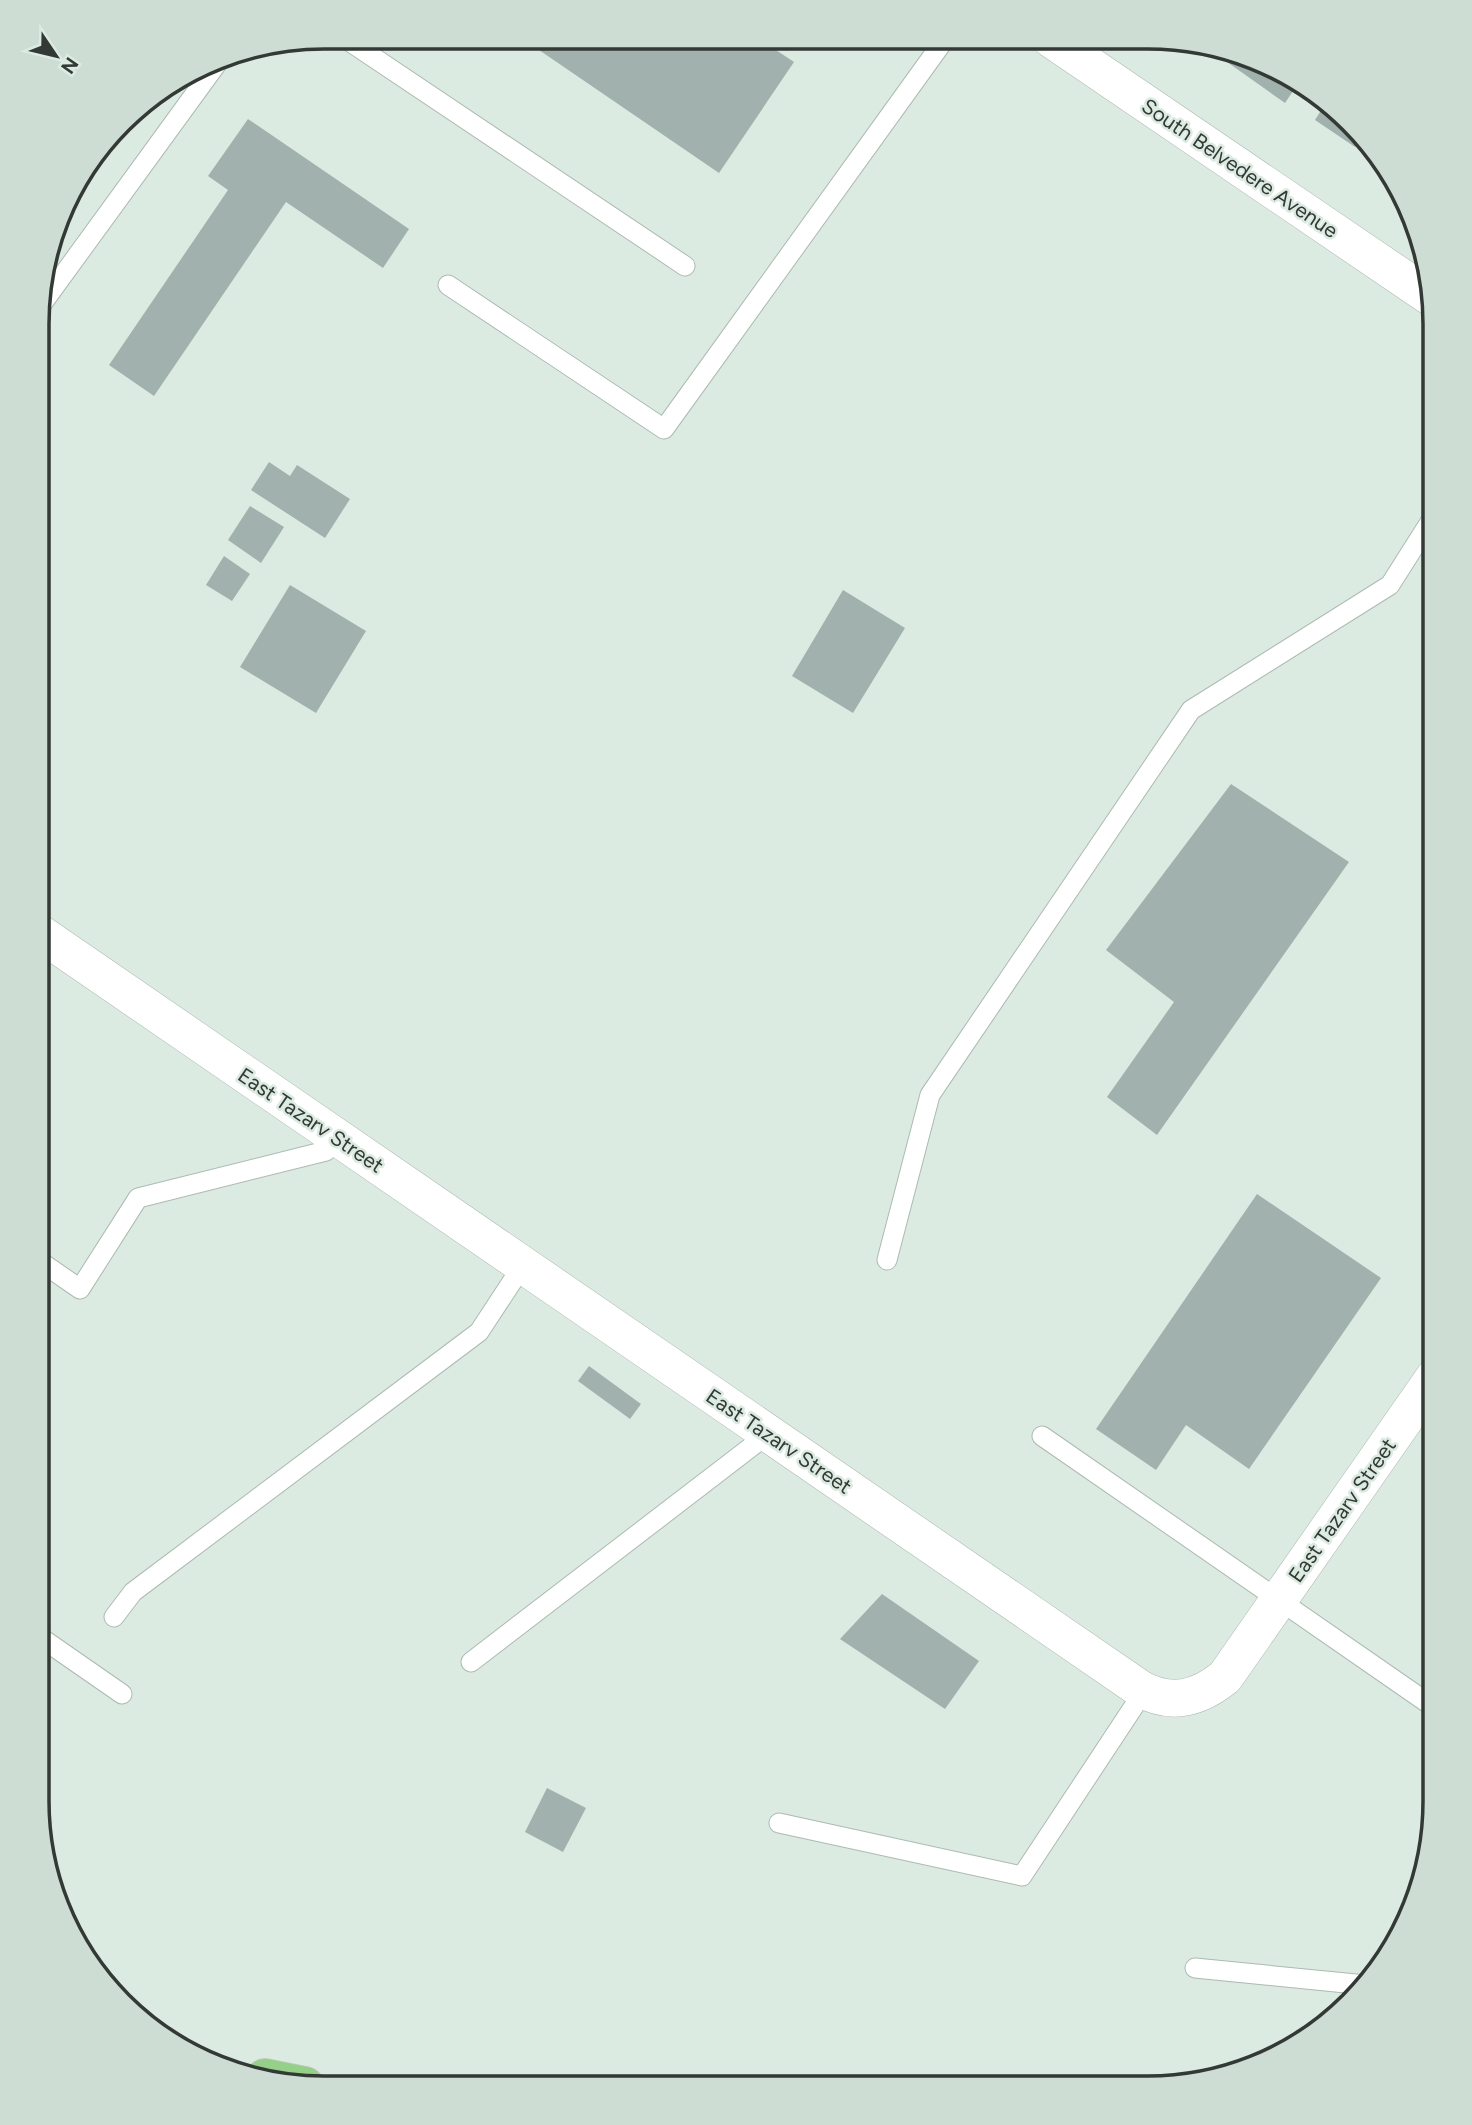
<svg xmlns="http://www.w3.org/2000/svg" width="1472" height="2125" font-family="Figtree,sans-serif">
  <rect width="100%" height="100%" fill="#dcebe2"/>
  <path fill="#a1b1ae" d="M520 37 758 38 794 62 719 173Z
    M1225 50 1258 58 1299 82 1285 103 1220 57Z
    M1327 101 1359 141 1355 147 1315 120Z
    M248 119 409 229 383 268 286 202 154 396 109 365 228 190 208 176Z
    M269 462 290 476 297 465 350 499 325 538 251 490Z
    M250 506 284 527 261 563 228 540Z
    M224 556 250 574 232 601 206 585Z
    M290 585 366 631 316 713 240 667Z
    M843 590 905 628 853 713 792 676Z
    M1231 784 1349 862 1157 1135 1107 1097 1174 1002 1106 950Z
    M1257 1194 1381 1278 1249 1469 1186 1425 1156 1470 1096 1429Z
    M589 1366 641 1404 630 1419 578 1381Z
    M882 1594 979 1661 945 1709 840 1639Z
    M547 1788 586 1808 563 1852 525 1832Z"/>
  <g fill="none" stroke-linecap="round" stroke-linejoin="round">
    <defs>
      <path id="service" d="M343 37 685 266
        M448 285 664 429 945 39
        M39 308 221 58
        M38 1260 80 1289 138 1198 326 1151 336 1137
        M887 1260 930 1095 1191 710 1390 585 1435 514
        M1042 1436 1435 1708
        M114 1617 133 1592 479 1332 523 1265
        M37 1635 122 1694
        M471 1662 768 1434
        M779 1823 1022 1876 1144 1691
        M1195 1968 1366 1985"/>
      <path id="minor" d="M1051 39 1429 296
        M38 932 1139 1688C1171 1706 1198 1699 1225 1677L1435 1376"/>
      <path id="motorway" d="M265 2078 305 2086"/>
    </defs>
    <use href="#service" stroke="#acbab2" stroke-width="21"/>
    <use href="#minor" stroke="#acbab2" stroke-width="38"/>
    <use href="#motorway" stroke="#c6c8c6" stroke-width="40"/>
    <use href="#service" stroke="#fff" stroke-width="19"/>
    <use href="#minor" stroke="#fff" stroke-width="37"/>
    <use href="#motorway" stroke="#95d088" stroke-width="38"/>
  </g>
  <g text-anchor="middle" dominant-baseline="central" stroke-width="5" stroke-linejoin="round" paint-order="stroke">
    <g font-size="21" fill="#333935" stroke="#dcebe2">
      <text transform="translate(1240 168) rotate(34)">South Belvedere Avenue</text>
      <text transform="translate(311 1120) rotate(34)">East Tazarv Street</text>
      <text transform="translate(779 1441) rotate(34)">East Tazarv Street</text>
      <text transform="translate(1342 1510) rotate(-55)">East Tazarv Street</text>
    </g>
  </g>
  <path d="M0 0H1472V2125H0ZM324 49H1148A275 275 0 0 1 1423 324V1801A275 275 0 0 1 1148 2076H324A275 275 0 0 1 49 1801V324A275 275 0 0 1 324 49Z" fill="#ceddd4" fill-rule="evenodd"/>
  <path fill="none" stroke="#333935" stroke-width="3.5" d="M324 49H1148A275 275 0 0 1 1423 324V1801A275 275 0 0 1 1148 2076H324A275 275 0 0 1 49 1801V324A275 275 0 0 1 324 49Z"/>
  <g transform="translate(56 56) rotate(125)" stroke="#dcebe2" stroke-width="5" paint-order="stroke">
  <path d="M0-5L12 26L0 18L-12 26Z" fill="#333935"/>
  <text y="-10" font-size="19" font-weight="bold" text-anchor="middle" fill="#333935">N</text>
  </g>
</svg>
